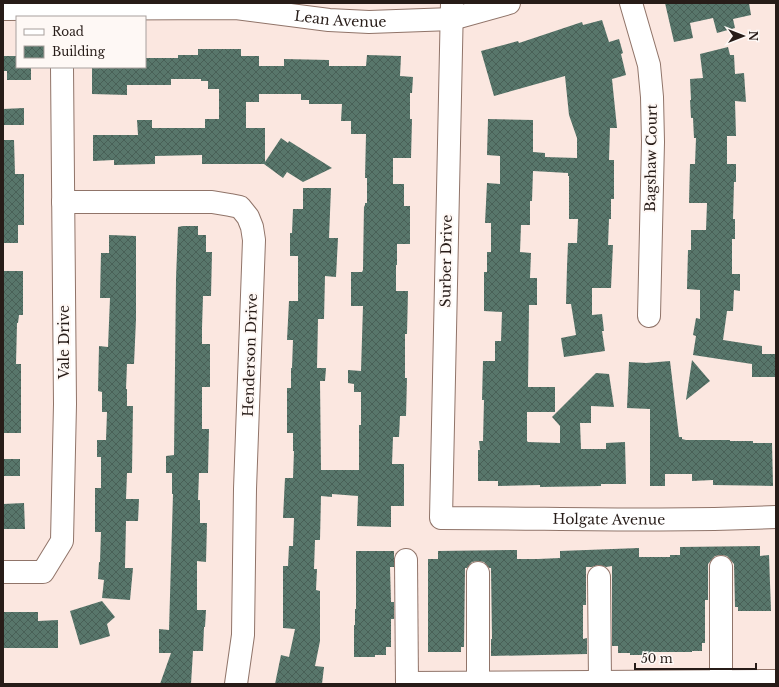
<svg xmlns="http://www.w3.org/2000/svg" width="779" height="687" font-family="'Libre Baskerville',serif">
  <defs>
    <pattern id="building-cross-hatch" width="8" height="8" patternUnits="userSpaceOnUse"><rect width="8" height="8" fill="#58766b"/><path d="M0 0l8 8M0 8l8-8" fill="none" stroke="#496057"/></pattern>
  </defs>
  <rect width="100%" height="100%" fill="#fbe7e0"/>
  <path fill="url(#building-cross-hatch)" d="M665 3H749L751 15 733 19 735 28 717 33 713 18 690 23 693 38 674 42Z
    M602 20 609 42 619 39 623 53 621 54 626 75 612 79 617 128H610L609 160H614V199H611V219H609L608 245H613L611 288H592V315L602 314 604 331H602L605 351 564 357 561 338 576 335 571 304H566L567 267 568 243H577L578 219H569V176H568V173L533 171 532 201H530V225H521L520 252 531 253 530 278H537V305H529L528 387H555V412H527V441L528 442 560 443V426L552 417 596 373 609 374 614 407 591 406V423H580L581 449H606V443L625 442 626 484H601V486L540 487V485L498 486V481H478V450H480L479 441H483L484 400H482L483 361H495V341H501L502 312 484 311V272H487V252H491V223H485L487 183 500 184V156L487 155 488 119 533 120V152L545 153V157L577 158V138L569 115 565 76 494 96 481 51 518 41 519 43 582 22 583 25Z
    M728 47 730 55H734L735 74 744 73 746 102 735 101 736 136H727V164H736V182H734L733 219H735V239H732V274H740V291L734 290 733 311H727L723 340 762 346V354H776V377H752V364L693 355 696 336 693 335 696 318 700 319V290L687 289 688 250H691V230H706L707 203H689L690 164H695L696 138H694L693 118H691L690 100H691L690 79 703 78 700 54Z
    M198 49H241V56H259V66H284V59L329 60V66H366L367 55 401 56 400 76 413 77 412 93H410V119H412L411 158H393V184H404V206H410V244H397V265H396V291H408L407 334H405V378H407L406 416H400L399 437H393L392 464H404V506H391V527L357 526 358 496 332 494V497L321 496 320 540H315L314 569H317L316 590 320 591V641L315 666 324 667 322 684H275L281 655 289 657 295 629 283 628V566H288L289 546H293L294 518H283L285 478H293L294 451H293V433H287V388H291V368H292L293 340H287L289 301H298V256H290V233H292L293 209H303V188H331L329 238H338L336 277 325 276 324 319H318L317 368H326L325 381H320L321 470H359V425H361V392H354V384L348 383V370L361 371 363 306H351V272H362L363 270 364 205 365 207V203H367V178H365L366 134H351V121H341L342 104H309V100H301V94H259V102H246V128H265V162L281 138 288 143 289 141 332 168 303 182 287 172 283 178 264 164H202V155L155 156V164L114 165V160L93 161V135H138L137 120H152V128H205V119H219V89H208V81H201V79H171V85H127V95L92 94V67H145V58H178V55H198Z
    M3 56H17V67H31V80H7V71H3Z
    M24 108V125H3V109Z
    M3 140H14L15 174H24V225H18V243H3Z
    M183 226H198V235H206V252H212L211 296H203L202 328V344H210V387H202V429H209L208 473H199L198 500H200V523H207L206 562 197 561V610H206L205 627H204L203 651H193L191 684H160L171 653H159V629L169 630 173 494H172V473H166V456L174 455 176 279 178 227Z
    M109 235 136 236V319L134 364H127L126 389H127V406H133L132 473H127L126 499H139L138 521H126L125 568H133L130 600 102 598 104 580 98 579 99 562H100L101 532H95V488H101V457H97V440H106L107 412H102V392L98 391 99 346 108 347 110 298H100L101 253H109Z
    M3 271H23V315H19L18 323H17L16 364H21V433H3Z
    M692 360 710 381 686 400Z
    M670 361 679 437H682V439L686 440H730V441H753V443H772L773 486 713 485V480L692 481V474H665V486H650V409L627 408 629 362 646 363Z
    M3 459H20V476H3Z
    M24 503 25 529H3V504Z
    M760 546V556L769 555 771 611H738V607H735L734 564 727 556 721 555 715 556 708 564V600H705V643H702V651H692V652H650V655H630V653H618V646H612V566L606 567 598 565 592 567H586V605H583V639L587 638V654L491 656V639H492L491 568H489L484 562 478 561 472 562 467 568H465L464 647H461V652H428V559H438V551L517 550V559H538L560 558V551L639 548V557H670V555H680V547Z
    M356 551H394V567H390L391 602H394V619H391V647H386V655H375V657H354V625H355V609H356Z
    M102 601 115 617 107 624 110 636 80 645 70 611Z
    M3 612H38V621L58 620V648H3Z"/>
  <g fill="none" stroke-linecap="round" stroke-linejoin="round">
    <defs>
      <g id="minor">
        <path id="s1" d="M452 3 441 518C553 518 664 522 776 517"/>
        <path d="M631 3 649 65 652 97 653 142 649 316"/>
        <path id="s2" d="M3 9 236 8 329 20 369 22 452 19 509 3"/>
        <path d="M63 202H212L230 205 240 207 248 217 252 227 254 240 245 489 243 635 236 684"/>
        <path d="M406 560 407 684"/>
        <path d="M721 567V681"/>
        <path d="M3 572H43L62 541 65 404 62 67"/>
        <path d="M478 573V683"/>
        <path d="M599 577 600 682"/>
        <path d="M407 683 776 681"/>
      </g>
    </defs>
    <use href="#minor" stroke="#907469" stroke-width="24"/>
    <use href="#minor" stroke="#fff" stroke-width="22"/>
  </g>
  <g text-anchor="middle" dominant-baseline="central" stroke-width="4" stroke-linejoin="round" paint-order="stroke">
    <g font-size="14" fill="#271c18" stroke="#fef8f5">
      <text stroke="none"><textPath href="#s2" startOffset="338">Lean Avenue</textPath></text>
      <text transform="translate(651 158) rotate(-89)">Bagshaw Court</text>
      <text transform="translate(446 261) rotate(-89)">Surber Drive</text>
      <text transform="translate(64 342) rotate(-90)">Vale Drive</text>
      <text transform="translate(250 355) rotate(-88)">Henderson Drive</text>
      <text stroke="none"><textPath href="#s1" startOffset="683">Holgate Avenue</textPath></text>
    </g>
  </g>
  <rect width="779" height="687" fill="none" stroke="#271c18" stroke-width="8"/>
  <rect x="16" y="16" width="130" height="52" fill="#fef8f5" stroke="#a8a09d"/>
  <rect x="24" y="29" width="20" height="6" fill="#ffffff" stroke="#a8a09d"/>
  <text x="52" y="36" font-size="12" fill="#271c18">Road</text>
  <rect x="24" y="46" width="20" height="12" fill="url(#building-cross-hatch)" stroke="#a8a09d"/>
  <text x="52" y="56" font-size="12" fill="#271c18">Building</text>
  <g transform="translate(743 36) rotate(90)" stroke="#fef8f5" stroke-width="3" paint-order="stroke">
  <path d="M0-3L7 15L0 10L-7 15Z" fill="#271c18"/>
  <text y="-6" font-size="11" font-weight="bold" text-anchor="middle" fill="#271c18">N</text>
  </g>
  <path d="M635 663v6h121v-6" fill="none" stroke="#271c18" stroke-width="2"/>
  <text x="641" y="663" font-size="12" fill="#271c18" stroke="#fef8f5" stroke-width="3" paint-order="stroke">50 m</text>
</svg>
